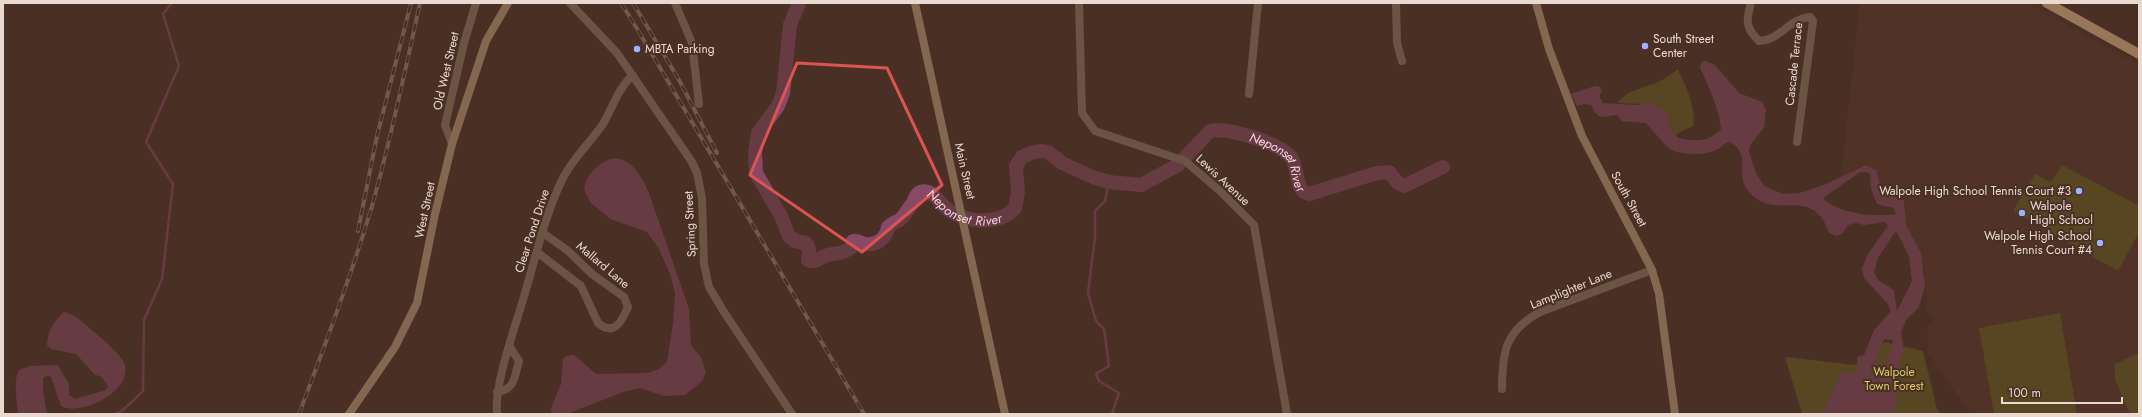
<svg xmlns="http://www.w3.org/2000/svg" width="2142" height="417" font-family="Jost,sans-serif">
  <rect width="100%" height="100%" fill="#4a3024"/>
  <path fill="#583829" d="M1860 3H2028L2139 65V414H1971L1927 352 1928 326 1934 319 1927 310 1925 271 1921 253 1906 225 1904 218 1906 208 1900 198 1887 196 1881 191 1877 171 1859 167 1841 177Z"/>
  <path fill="#685f20" d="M1678 69C1685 86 1697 107 1693 126L1678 133 1671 141 1670 122 1644 104 1618 103C1629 88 1644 89 1660 81 1666 78 1672 73 1678 69Z
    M2062 165 2139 206V232L2118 271 2015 212 2014 209 2035 174 2051 182Z
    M2060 313 2077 414H1994L1979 328Z
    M1885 342 1923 351 1937 409 1941 414H1802L1785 357 1855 365Z
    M2139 353V414H2130L2115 379V364Z"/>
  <path fill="#884967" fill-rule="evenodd" d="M1706 61 1715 65 1739 93 1762 102 1766 110 1764 128 1750 145 1749 152 1756 173 1764 186 1783 194 1799 193 1824 185 1866 165 1877 171 1881 191C1888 197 1897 196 1904 201L1906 225 1921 253 1925 286 1919 307 1906 320 1901 332 1904 350 1899 364 1896 404 1893 414H1822L1838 379 1843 372 1858 373 1857 357 1864 355 1874 330 1891 311 1888 304 1864 278 1862 268 1868 254 1888 226 1886 222 1864 225 1856 223 1848 225 1843 233 1837 236 1829 233C1814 188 1781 216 1757 199 1726 177 1758 156 1728 141L1718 144 1715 139 1720 135C1725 120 1706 82 1700 67L1702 62ZM1860 172H1866L1870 174 1871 189 1877 204 1894 208 1896 214C1876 218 1836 213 1823 198ZM1895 232 1897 233 1909 256 1912 281 1897 311 1894 290 1878 280 1874 272 1878 258ZM1884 339 1893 340 1884 371 1882 376 1870 375 1871 365H1875Z
    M1595 86 1600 87 1602 91 1599 96 1603 103 1635 105 1652 103 1668 114 1671 141 1660 139 1646 123 1622 121 1617 115C1602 116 1599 122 1591 105L1584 104 1577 106 1571 94Z
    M614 158C633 159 642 178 649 193L689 309 691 345 701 357 706 372 702 381 685 395 665 396 639 388 623 392 567 414H552L551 408 561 384 563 359 566 356 574 355 596 374 648 373 659 369 667 362 673 324 675 293 670 274 659 249 647 232 610 219 591 203 584 190C586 173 599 162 614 158Z
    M64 312C76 314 83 323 92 330 100 337 122 355 125 365 132 392 80 417 61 406L51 377 47 376 43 378V390L47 414H18C17 402 13 379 19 370L30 366 58 365 69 384V395L75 399 106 390 108 386 101 377 94 374 76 354 51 349 47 345C47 332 55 320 64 312Z"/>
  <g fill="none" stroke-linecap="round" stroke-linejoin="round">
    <path stroke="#884967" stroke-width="2.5" d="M1109 182 1105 201 1095 211V237L1088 293 1096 321 1104 329 1109 366 1096 374 1099 381 1119 393 1112 414
      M115 414 123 410 143 391 144 320 162 279 173 184 146 142 179 66 163 14 172 3"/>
    <g stroke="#884967" stroke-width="14">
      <path id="s1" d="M799 3 790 25 783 93 778 106 758 133 755 152 756 173 781 216 789 236 795 241 806 243 809 249 808 260C818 263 817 258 825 256 835 252 840 256 852 247L853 241C858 240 860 243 865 244 877 246 886 238 888 227 892 223 897 222 901 219 905 215 908 209 912 204 915 200 915 194 920 192 933 187 941 206 950 211 968 223 1000 225 1015 208L1018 192 1016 166 1022 157 1031 153 1040 151 1048 152 1062 163 1095 178 1109 182 1141 185 1178 165 1210 131C1228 127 1279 143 1291 157 1299 168 1294 190 1309 194L1377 173 1389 172 1398 183 1404 186 1443 167"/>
      <path d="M1662 124C1665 130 1666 137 1671 141 1679 149 1707 149 1716 142 1722 138 1724 134 1732 134"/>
    </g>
    <path stroke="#95826a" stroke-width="8" d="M570 3 617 53 692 162 697 173 702 198 704 264 709 287 724 312 792 414
      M675 3 692 43 699 104
      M1079 3 1082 113 1095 131 1185 161 1220 191 1254 225 1287 414
      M1396 3 1397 43 1402 61
      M1751 3C1746 21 1745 27 1759 41 1781 40 1788 19 1810 17L1813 21 1797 142
      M1249 94 1258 3
      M452 144 445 125 464 43 476 3
      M537 252 581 286 598 323C614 337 622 321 628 307L624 297 592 274 567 250 543 233
      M1502 389C1502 352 1505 331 1540 312L1652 270
      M497 392C516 389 514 377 519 361L510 347
      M497 414C494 383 516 325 525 293 536 256 545 215 562 180 572 159 590 143 603 124 613 107 618 88 633 75"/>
    <path stroke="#caac85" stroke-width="8" d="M915 3 1005 414
      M1536 3 1549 49 1582 136 1652 270 1659 294 1675 414
      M349 414 395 347 417 303 435 214 452 144 486 41 508 3"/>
    <path stroke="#f4cc99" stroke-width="10" d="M2047 3 2139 54"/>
    <defs>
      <path id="rail" d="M621 3 636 27 864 414
        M633 3 679 80 717 153
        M358 231 377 136 411 3
        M299 414C325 345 351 276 372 206 391 139 405 71 420 3"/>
    </defs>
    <use href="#rail" stroke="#9e897f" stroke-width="4"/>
    <use href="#rail" stroke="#4a3024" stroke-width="2.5" stroke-dasharray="8" stroke-linecap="butt"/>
  </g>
  <path d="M0 0H2142V417H0ZM797 63 887 68 942 185 862 252 750 175Z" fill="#4a3024" fill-opacity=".55" fill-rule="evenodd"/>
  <path fill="none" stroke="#db5452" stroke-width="3" stroke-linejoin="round" d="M797 63 887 68 942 185 862 252 750 175Z"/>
  <g fill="#9ab5fd" stroke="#4a3024" stroke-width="1.5">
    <circle cx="1645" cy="46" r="4"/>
    <circle cx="637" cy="49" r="4"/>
    <circle cx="2079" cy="191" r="4"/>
    <circle cx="2022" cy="213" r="4"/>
    <circle cx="2100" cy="243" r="4"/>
  </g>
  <g text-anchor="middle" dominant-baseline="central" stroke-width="4" stroke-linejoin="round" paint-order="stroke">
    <g font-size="12" fill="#ead9d1" stroke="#4a3024" text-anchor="start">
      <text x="1653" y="39">South Street<tspan x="1653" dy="14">Center</tspan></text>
      <text x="645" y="49">MBTA Parking</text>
      <text x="2071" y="191" text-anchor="end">Walpole High School Tennis Court #3</text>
      <text x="2030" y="206">Walpole<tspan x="2030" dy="14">High School</tspan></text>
      <text x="2092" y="236" text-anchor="end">Walpole High School<tspan x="2092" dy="14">Tennis Court #4</tspan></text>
    </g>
    <g font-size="12" fill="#ead9d1" stroke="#4a3024">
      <text transform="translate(1794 64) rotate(-84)">Cascade Terrace</text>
      <text transform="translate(446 71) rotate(-77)">Old West Street</text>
      <text transform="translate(965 171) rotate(77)">Main Street</text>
      <text transform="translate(1223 180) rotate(43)">Lewis Avenue</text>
      <text transform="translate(1629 199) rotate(61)">South Street</text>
      <text transform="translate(425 210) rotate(-78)">West Street</text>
      <text transform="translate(690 224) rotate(-93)">Spring Street</text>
      <text transform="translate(532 231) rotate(-72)">Clear Pond Drive</text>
      <text transform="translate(603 265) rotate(40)">Mallard Lane</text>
      <text transform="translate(1571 289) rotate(-22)">Lamplighter Lane</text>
    </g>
    <g font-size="12" fill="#dbcc67" stroke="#4a3024">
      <text x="1894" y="372">Walpole<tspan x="1894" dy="14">Town Forest</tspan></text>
    </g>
    <g font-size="13" font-style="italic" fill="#f9d1e2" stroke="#4a3024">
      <text stroke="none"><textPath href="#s1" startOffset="893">Neponset River</textPath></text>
      <text stroke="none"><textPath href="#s1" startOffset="484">Neponset River</textPath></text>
    </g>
  </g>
  <rect width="2142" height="417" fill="none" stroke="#ead9d1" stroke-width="8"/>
  <path d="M2002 397v6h120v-6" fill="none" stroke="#ead9d1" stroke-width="2"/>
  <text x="2008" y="397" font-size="12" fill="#ead9d1" stroke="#4a3024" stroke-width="3" paint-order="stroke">100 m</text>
</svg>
